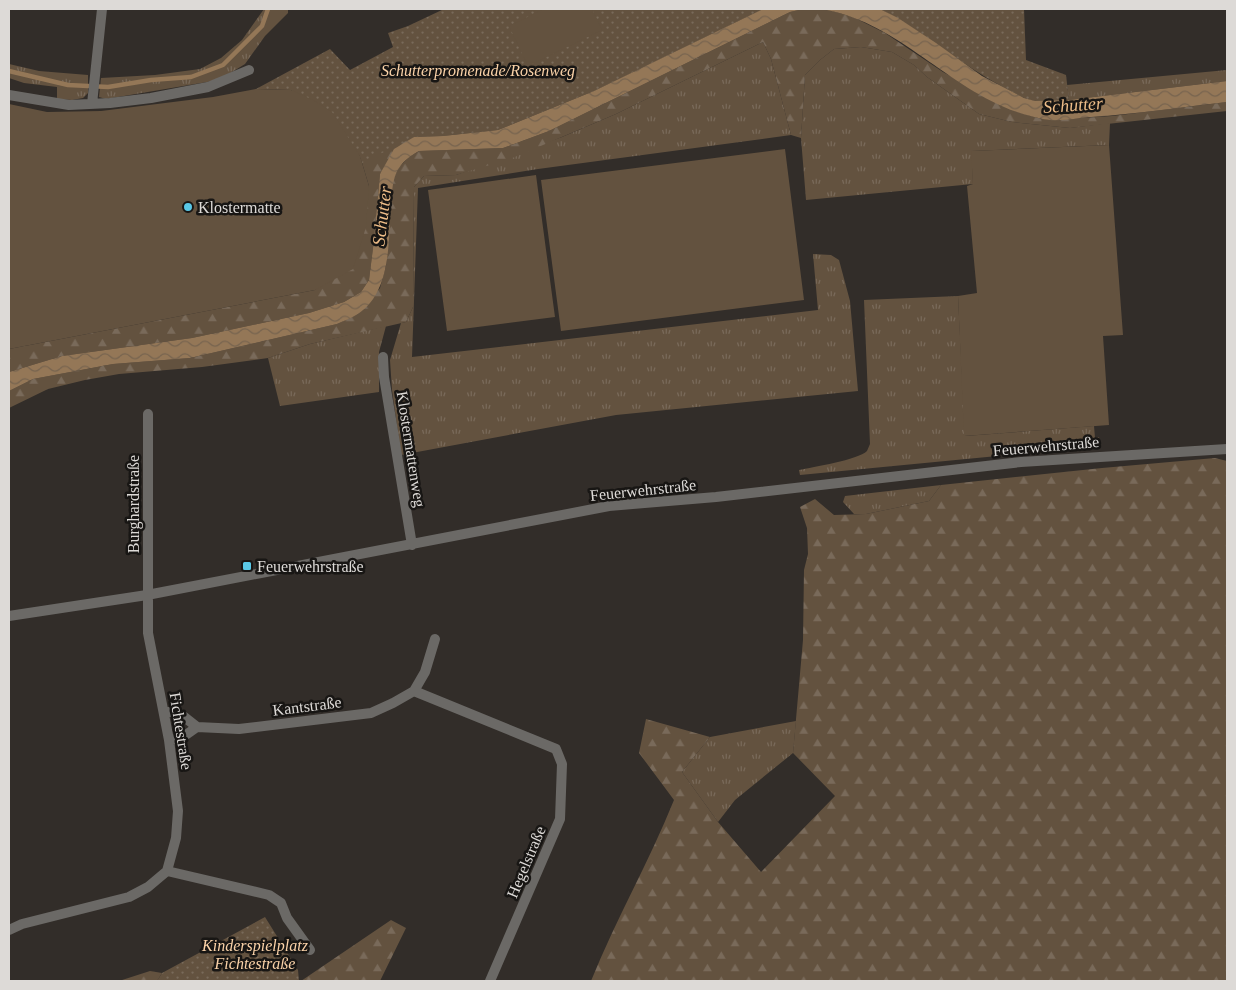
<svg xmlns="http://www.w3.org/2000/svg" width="1236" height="990" font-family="Georgia,serif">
  <defs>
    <pattern id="grass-tufts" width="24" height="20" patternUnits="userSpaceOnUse" patternTransform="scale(1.25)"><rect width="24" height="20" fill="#63523f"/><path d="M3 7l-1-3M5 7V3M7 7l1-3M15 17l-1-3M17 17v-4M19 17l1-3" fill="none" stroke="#796a5a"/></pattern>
    <pattern id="forest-firs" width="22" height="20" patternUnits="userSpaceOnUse" patternTransform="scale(1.25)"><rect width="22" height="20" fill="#63523f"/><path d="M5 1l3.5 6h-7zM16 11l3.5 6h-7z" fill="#796a5a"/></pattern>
    <pattern id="park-dots" width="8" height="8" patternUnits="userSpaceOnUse" patternTransform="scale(1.25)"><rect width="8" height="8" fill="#63523f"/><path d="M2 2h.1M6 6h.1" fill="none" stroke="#796a5a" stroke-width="1.8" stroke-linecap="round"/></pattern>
    <pattern id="water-waves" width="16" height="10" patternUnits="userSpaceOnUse" patternTransform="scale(1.25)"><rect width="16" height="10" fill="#947757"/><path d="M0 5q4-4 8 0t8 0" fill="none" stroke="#77644f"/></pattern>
  </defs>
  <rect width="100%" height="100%" fill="#322d29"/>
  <path fill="url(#grass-tufts)" d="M264 9H288V13L265 36 245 64 219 80 106 99 99 97 101 78 155 75 200 69 221 58 242 40Z
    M763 42 771 59 791 135 538 169 418 188 412 357 818 310 813 254 831 255 839 260 850 301 858 391 616 415 401 455 392 390 390 360 401 323 406 322 413 307 414 187 424 176 456 175 562 137 616 114Z
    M861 47 892 52 914 65 927 77 979 114 1012 122 1070 128 1110 123 1109 145 972 151 973 184 806 200 801 138 805 75 820 60 834 49Z
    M9 64 39 71 88 75V93L83 98 72 100 57 99V87L24 83 9 78Z
    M1227 70V81L1069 100 1067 85Z
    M958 296 965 436 1094 426 1095 438 1099 437 1100 446 800 475 799 470C813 467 858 460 867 451 868 449 869 446 870 444L864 300Z
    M386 326 379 352V392L280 406 268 358 310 344Z
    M941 485 929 501 866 514H854L843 502 845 496Z
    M796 721 793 753 735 800 718 822 682 772 710 737Z"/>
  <path fill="url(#forest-firs)" d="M763 9 594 91 414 137 380 174 373 248 369 280 361 292 344 302 309 313 192 338 62 356 9 372V349L315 290 369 186 360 156 332 112Z
    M803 9H826L853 17 885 33 943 72 1015 111 1038 118 1051 120 1112 116 1227 102V111L1070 128 1012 122 979 114 927 77 914 65 892 52 861 47 834 49 820 60 805 75 801 138 791 135 771 59 763 42 616 114 510 159 456 175 424 176 414 187 413 307 406 322 310 344 268 358 202 367 119 374 85 380 48 389 9 408V391L33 379 113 364 190 358 337 324 358 314 380 288 386 266 392 182 399 167 409 157 419 151 503 148 549 131 790 12Z
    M1215 458 1227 461V981H591C616 919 649 862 674 800L639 753 646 719 710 737 682 772 718 822 761 872 835 796 793 753 803 640 804 570 808 554 807 528 800 507 815 499 834 515 866 514 929 501 941 485 1102 468Z
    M391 920 406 928 380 981H301Z
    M150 971 162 973 157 981H119Z"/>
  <path fill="url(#park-dots)" d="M444 9H763L594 91 498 130 443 136 414 137 362 163 360 156 291 90 256 89 330 49 350 70 393 47 388 33 408 26Z
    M880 9H1024L1026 60 1066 75 1069 100C1058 100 1045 103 1034 101 1023 99 1013 92 1003 87 960 64 923 31 880 9Z
    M265 917 298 970 299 981H157L162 973Z"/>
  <path fill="#63523f" d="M544 9H592L602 30 528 66 509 26Z
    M256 89 291 90 313 100 332 112 360 156 369 186 366 227 353 269 315 290 9 349V104L47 112 101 111 213 97Z
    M1109 145 1123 335 1103 336 1109 425 964 436 958 296 977 293 967 186 973 184 971 151Z
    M785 149 804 300 561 331 541 180Z
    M536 175 555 317 447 331 428 190Z"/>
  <path fill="url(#water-waves)" d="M763 9H803L790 12 549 131 503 148 419 151C412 155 404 160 399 168 392 179 392 192 391 205 388 241 392 291 358 314 352 318 343 321 337 324L190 358 113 364 33 379 9 391V372L62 356 192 338 309 313 344 302 361 292 369 280 373 248 380 174 394 149 414 137 443 136 498 130 594 91Z
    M804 9H880L898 18 936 43 982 76 1024 98 1035 101 1069 100 1227 81V102C1182 107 1137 114 1091 117 1078 118 1063 121 1050 120 1039 119 1027 115 1017 112 948 88 899 24 827 10 820 8 811 9 804 9Z"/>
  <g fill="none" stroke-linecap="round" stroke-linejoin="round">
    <path stroke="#947757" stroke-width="4.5" d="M9 71 68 85 108 87 151 80 191 77 223 65 262 26 268 9"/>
    <path stroke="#6b6966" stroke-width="10" d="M9 95 69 105 110 103 151 98 208 87 249 70
      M92 104 102 9
      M383 357 384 377 412 545
      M9 616 147 595 609 506 716 497 1021 462 1227 449
      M414 691 556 749 562 764 560 819 490 981
      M164 712H174L183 716 197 727 239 729 371 713 393 703 414 691 425 672 435 639
      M169 740 180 739 197 727
      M167 871 269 895 281 903 287 918 310 950
      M9 930 22 924 129 897 148 887 167 871 176 838 178 811 169 740 148 633V414"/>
  </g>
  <g fill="#5ac8e6" stroke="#181614" stroke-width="2">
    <circle cx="188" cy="207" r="5"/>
    <rect x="242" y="561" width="10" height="10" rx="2.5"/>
  </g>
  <g text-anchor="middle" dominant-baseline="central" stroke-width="5" stroke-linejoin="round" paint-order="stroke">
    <g font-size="16" font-style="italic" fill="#fad2a8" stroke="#181614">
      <text x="478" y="70">Schutterpromenade/Rosenweg</text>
      <text x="255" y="945">Kinderspielplatz<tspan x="255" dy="18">Fichtestraße</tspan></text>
    </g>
    <g font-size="16" fill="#dddad7" stroke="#181614" text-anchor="start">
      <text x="198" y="207">Klostermatte</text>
      <text x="257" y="566">Feuerwehrstraße</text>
    </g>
    <g font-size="16" fill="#dddad7" stroke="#181614">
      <text transform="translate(1046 446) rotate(-5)">Feuerwehrstraße</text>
      <text transform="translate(411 449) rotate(81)">Klostermattenweg</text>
      <text transform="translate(643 490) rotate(-6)">Feuerwehrstraße</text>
      <text transform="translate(133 504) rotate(-90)">Burghardstraße</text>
      <text transform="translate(307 706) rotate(-7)">Kantstraße</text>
      <text transform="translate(181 731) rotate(81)">Fichtestraße</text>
      <text transform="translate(526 862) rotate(-67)">Hegelstraße</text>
    </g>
    <g font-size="18" font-style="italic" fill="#eebd88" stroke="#181614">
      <text transform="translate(1073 105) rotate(-4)">Schutter</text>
      <text transform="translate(382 216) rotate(-83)">Schutter</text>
    </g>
  </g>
  <rect width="1236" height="990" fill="none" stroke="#dddad7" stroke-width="20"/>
</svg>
